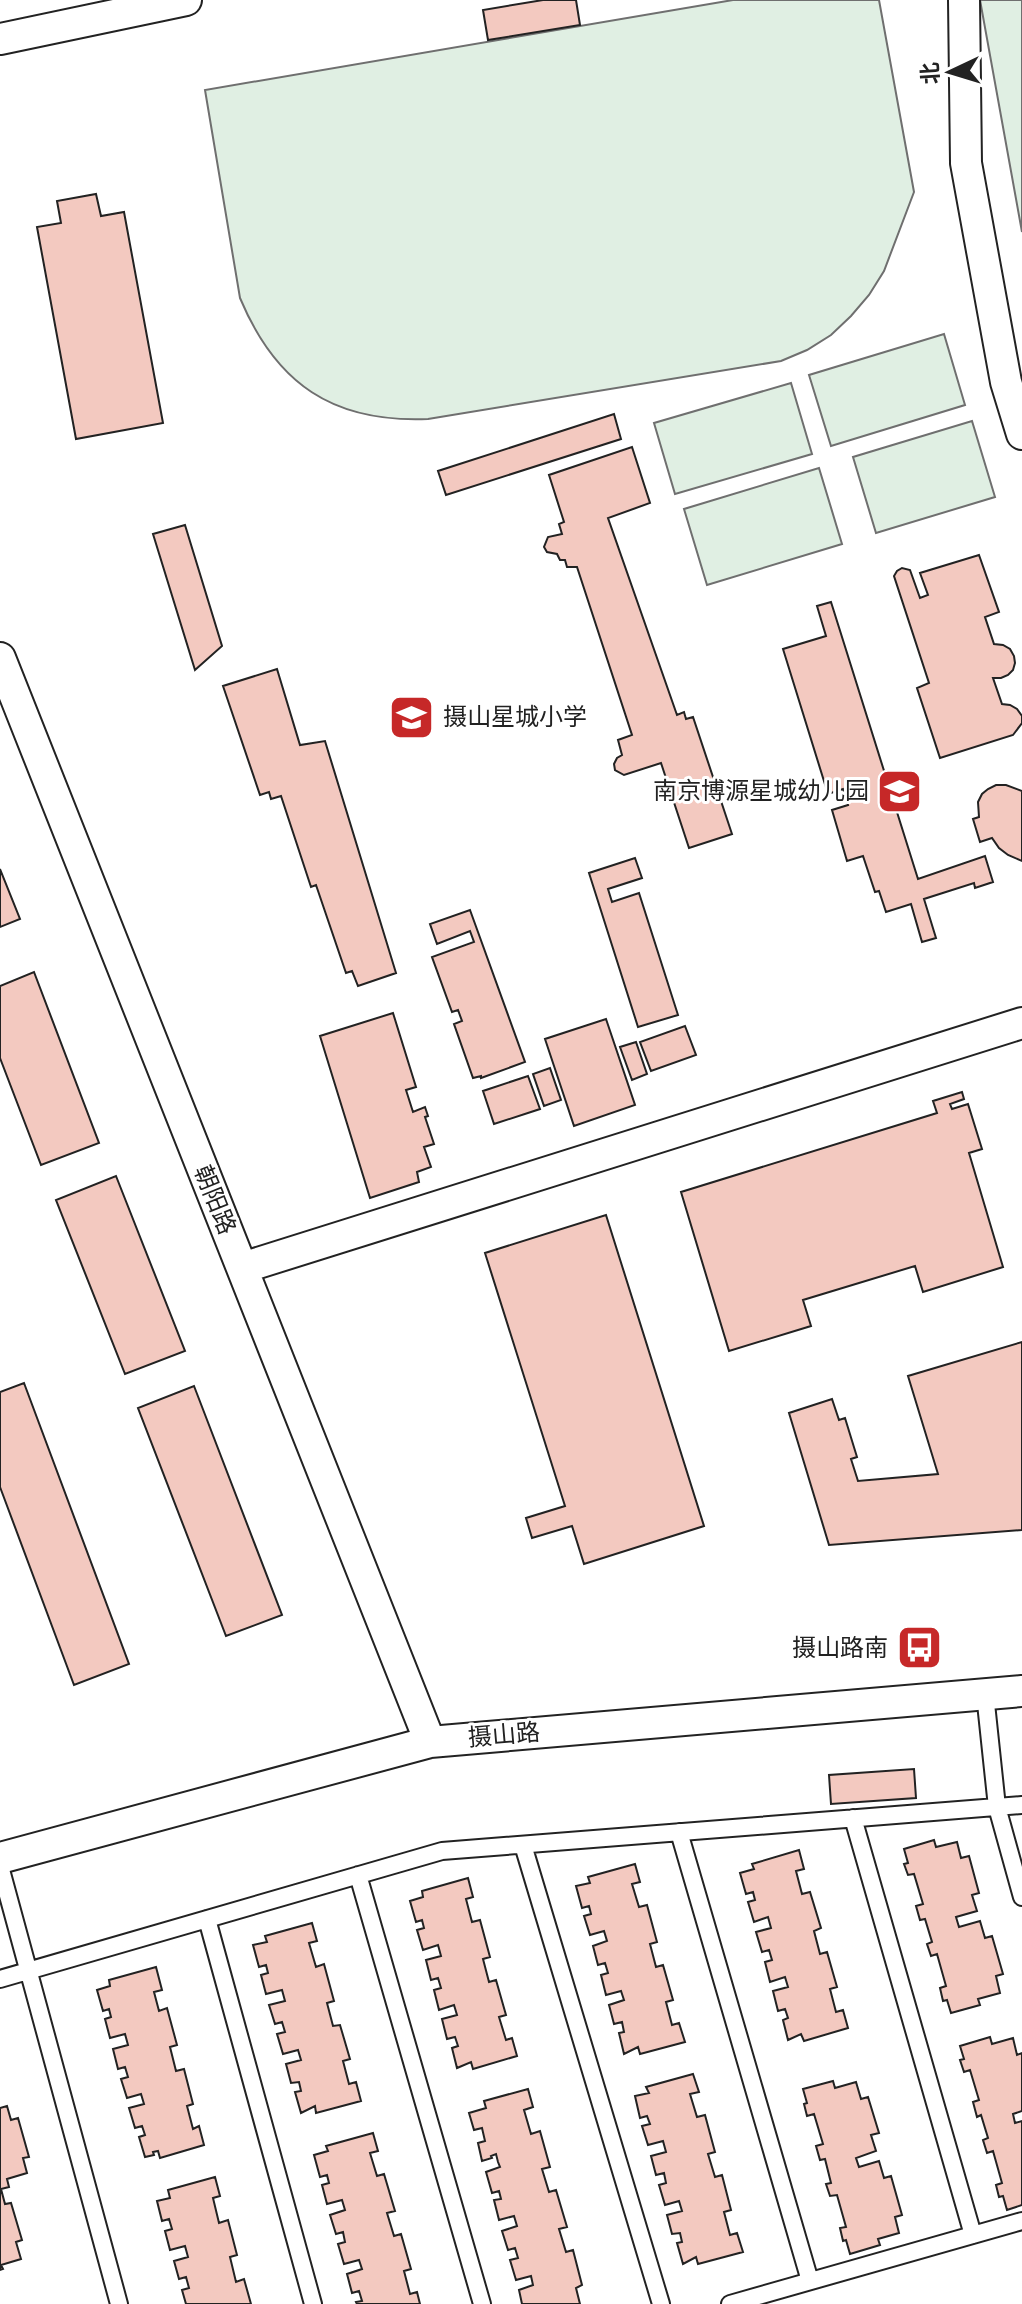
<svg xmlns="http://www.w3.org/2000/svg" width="1022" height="2304" font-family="'Roboto Serif','Noto Sans SC',serif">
  <rect width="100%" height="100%" fill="#fff"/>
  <path fill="#e0efe3" stroke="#6f6f6f" stroke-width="2" d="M733 0H879L914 192 884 271 869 295 851 316 831 335 807 350 781 361 428 419C333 423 276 384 240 298L205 90Z
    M980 0H1022V232Z
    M944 334 965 405 831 446 809 375Z
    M791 383 812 454 675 494 654 423Z
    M972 421 995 497 876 533 853 457Z
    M819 468 842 544 707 585 684 509Z"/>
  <path fill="#f3c9c0" stroke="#222" stroke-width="2" d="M543 0H576L580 25 488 40 483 10Z
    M96 194 101 216 124 212 163 423 76 439 37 227 61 223 57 201Z
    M614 414 621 439 446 495 438 471Z
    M632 447 650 503 608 518 677 715 684 712 686 719 693 717 732 834 689 848 661 763 624 775 615 770 614 764 617 758 622 755 618 740 632 735 577 567H567L565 560H560L557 554 547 552 544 547 548 537 562 534 559 524 564 522 549 475Z
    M185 525 222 646 195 670 153 534Z
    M979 555 999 612 985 617 994 644 1003 645 1010 649 1014 656 1015 663 1013 670 1008 675 1001 678H993L1002 704 1010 705 1017 709 1022 716V723L1013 735 940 758 917 688 929 683 894 576 897 571 902 568 910 570 920 598 928 595 920 573Z
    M831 602 918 879 985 856 993 882 975 888 974 883 924 899 936 938 922 942 911 904 886 912 879 891 875 892 863 856 847 861 832 810 848 805 843 789 828 794 783 649 826 636 817 606Z
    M277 669 300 745 325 741 396 973 358 986 352 971 346 973 316 885 311 887 281 796 271 799 269 792 260 795 223 686Z
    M996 785H1006L1022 791V861L1008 855 999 848 992 838 980 842 973 819 979 817 978 802 982 794 988 789Z
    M635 858 642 878 608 889 612 902 639 893 678 1015 638 1027 589 873Z
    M0 869 20 919 0 927Z
    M470 910 525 1062 481 1078V1076L473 1078 454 1024 462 1021 458 1010 452 1012 432 957 474 942 470 931 437 944 430 924Z
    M34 972 99 1143 41 1165 0 1058V986Z
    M393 1013 416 1087 406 1090 413 1112 425 1107 428 1116 425 1117 434 1144 424 1147 431 1167 417 1172 419 1182 370 1198 320 1036Z
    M606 1019 635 1105 574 1126 545 1039Z
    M685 1026 696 1055 651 1071 640 1042Z
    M636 1042 647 1074 632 1080 620 1047Z
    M550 1068 561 1100 544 1106 533 1074Z
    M528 1076 540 1109 494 1124 483 1091Z
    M962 1092 964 1099 950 1104 952 1109 968 1104 982 1149 969 1153 1003 1267 923 1292 915 1266 803 1300 811 1326 729 1351 681 1192 937 1113 933 1101Z
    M116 1176 185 1351 125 1374 56 1200Z
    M606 1215 704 1526 584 1564 572 1526 532 1538 526 1518 565 1506 485 1253Z
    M1022 1342V1530L829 1545 789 1413 832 1399 839 1420 845 1418 857 1457 851 1459 858 1481 938 1474 908 1376Z
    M24 1383 129 1664 74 1685 0 1487V1392Z
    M194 1386 282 1615 226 1636 138 1408Z
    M914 1769 916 1798 831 1804 829 1775Z
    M934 1840 936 1847 957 1842 961 1858 969 1856 979 1893 972 1895 977 1911 956 1917 959 1927 980 1921 985 1938 992 1936 1003 1974 996 1976 1000 1993 978 1999 980 2005 951 2013 947 2000 943 2001 940 1988 946 1986 937 1954 931 1956 927 1944 932 1942 925 1919 920 1920 916 1906 923 1904 914 1874 908 1875 904 1864 908 1863 904 1849Z
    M799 1850 804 1869 796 1871 802 1894 810 1892 821 1928 814 1931 820 1954 827 1952 837 1987 830 1989 836 2012 843 2010 848 2028 804 2041 801 2034 788 2040 783 2020 788 2018 785 2009 778 2011 773 1991 788 1987 785 1977 770 1982 765 1962 772 1960 769 1950 762 1952 756 1932 771 1928 768 1917 754 1922 748 1902 755 1900 753 1892 746 1894 740 1873 754 1869 752 1864Z
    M635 1864 640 1882 632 1884 639 1907 647 1905 657 1942 650 1944 656 1967 663 1965 673 2000 666 2002 672 2025 679 2023 685 2042 640 2054 638 2047 624 2054 619 2033 624 2032 622 2022 614 2024 609 2005 624 2000 621 1991 606 1995 601 1975 608 1973 605 1963 598 1965 593 1946 607 1941 604 1931 590 1935 584 1916 591 1914 589 1906 582 1908 576 1886 590 1883 588 1877Z
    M468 1878 473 1897 466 1899 472 1922 480 1920 490 1957 483 1959 489 1982 496 1980 506 2015 499 2017 506 2040 512 2038 517 2056 473 2069 471 2062 457 2068 452 2048 458 2046 455 2037 447 2039 442 2019 457 2015 454 2005 439 2010 434 1990 441 1988 438 1978 431 1980 426 1960 441 1956 438 1945 423 1950 417 1930 424 1928 422 1920 416 1922 410 1901 423 1897 422 1891Z
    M312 1923 317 1941 309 1943 316 1967 324 1964 334 2001 327 2003 333 2026 340 2025 350 2059 343 2061 349 2084 356 2082 361 2101 316 2113 315 2106 301 2113 295 2092 301 2091 299 2082 291 2083 286 2064 301 2060 298 2050 283 2054 277 2034 285 2032 282 2022 275 2024 269 2005 285 2001 282 1990 266 1994 261 1975 268 1973 266 1965 259 1967 253 1945 267 1942 265 1936Z
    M156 1967 162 1990 154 1992 159 2011 167 2008 177 2045 170 2047 176 2071 184 2069 193 2104 187 2106 193 2129 199 2126 204 2145 160 2158 158 2151 153 2152 154 2155 145 2157 139 2137 145 2135 142 2126 135 2128 129 2108 144 2104 141 2094 127 2098 121 2079 128 2077 125 2067 118 2069 113 2049 128 2045 125 2034 110 2038 105 2019 111 2017 109 2009 103 2011 97 1990 110 1986 109 1980Z
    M990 2037 992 2044 1013 2038 1017 2055 1022 2053V2111L1013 2114 1015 2123 1022 2121V2205L1007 2210 1003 2196 999 2197 996 2185 1002 2183 993 2151 987 2153 983 2140 988 2138 981 2115 977 2117 973 2102 979 2100 970 2070 964 2072 960 2060 964 2059 960 2046Z
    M693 2074 699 2092 690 2094 697 2117 705 2115 715 2152 708 2154 715 2177 722 2175 731 2210 724 2212 730 2235 737 2233 743 2252 698 2264 696 2257 683 2264 677 2243 682 2242 680 2233 672 2234 667 2215 682 2211 679 2201 665 2205 659 2185 666 2183 664 2173 656 2175 651 2156 666 2152 663 2141 648 2145 642 2126 650 2124 647 2116 640 2118 635 2096 649 2093 646 2087Z
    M833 2081 835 2088 856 2082 861 2099 868 2097 879 2133 871 2135 876 2151 856 2158 859 2167 879 2161 884 2178 891 2176 902 2215 895 2217 899 2233 878 2239 880 2245 850 2254 846 2240 843 2241 840 2228 846 2227 837 2195 830 2196 826 2184 831 2183 825 2159 820 2160 816 2146 823 2144 814 2114 807 2116 804 2104 807 2103 803 2089Z
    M528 2089 533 2107 524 2110 531 2134 540 2131 550 2167 542 2169 549 2192 556 2190 567 2227 559 2229 566 2252 573 2250 582 2285 576 2288 580 2304H522L519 2290 533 2285 531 2276 516 2280 510 2260 518 2258 515 2248 508 2250 502 2231 517 2226 514 2216 499 2220 494 2200 501 2199 499 2191 492 2193 486 2172 500 2167 498 2162 496 2154 491 2156 492 2158 482 2161 478 2143 485 2141 482 2128 474 2130 469 2113 486 2108 484 2101Z
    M7 2106 11 2120 18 2118 29 2157 23 2158 27 2173 7 2179 9 2187 1 2189 5 2204 11 2203 22 2240 16 2242 21 2259 1 2265 3 2269 0 2270V2108Z
    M373 2133 378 2151 370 2153 377 2176 384 2174 395 2211 387 2213 394 2236 401 2234 411 2269 404 2271 410 2294 417 2292 420 2304H357L356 2302 362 2301 359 2291 352 2293 347 2274 362 2269 359 2260 344 2264 338 2244 345 2242 343 2232 336 2234 330 2215 345 2210 342 2200 327 2204 322 2185 329 2183 327 2175 320 2177 314 2155 328 2151 326 2146Z
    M215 2177 220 2196 213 2198 219 2223 228 2220 237 2255 230 2257 236 2282 244 2279 251 2304H186L182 2290 189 2288 186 2277 179 2279 174 2261 188 2257 185 2246 170 2250 165 2231 172 2229 169 2219 162 2221 157 2201 170 2198 168 2190Z"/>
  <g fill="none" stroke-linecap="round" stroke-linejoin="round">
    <defs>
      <path id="lane" d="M985 1694 997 1807 1022 1897
        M853 1818 973 2235
        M679 1832 810 2281
        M523 1845 661 2304
        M0 1866 119 2304
        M358 1875 482 2304
        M207 1919 313 2304
        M0 1979 442 1851 1022 1805
        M730 2304 1022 2221"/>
      <path id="street" d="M964 0 966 163 1006 382 1022 434
        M0 39 186 0
        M0 658 430 1742
        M242 1268 1022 1023
        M0 1858 430 1742 1022 1691"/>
    </defs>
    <use href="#lane" stroke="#222" stroke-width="20"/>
    <use href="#street" stroke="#222" stroke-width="34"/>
    <use href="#lane" stroke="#fff" stroke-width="16"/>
    <use href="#street" stroke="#fff" stroke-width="30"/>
  </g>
  <defs>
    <symbol id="school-square" viewBox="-11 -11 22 22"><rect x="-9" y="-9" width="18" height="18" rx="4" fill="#c62828" stroke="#fff"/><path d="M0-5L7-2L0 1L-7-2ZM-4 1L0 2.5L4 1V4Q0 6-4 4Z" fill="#fff"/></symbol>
    <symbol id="bus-square" viewBox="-11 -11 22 22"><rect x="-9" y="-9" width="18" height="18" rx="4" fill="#c62828" stroke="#fff"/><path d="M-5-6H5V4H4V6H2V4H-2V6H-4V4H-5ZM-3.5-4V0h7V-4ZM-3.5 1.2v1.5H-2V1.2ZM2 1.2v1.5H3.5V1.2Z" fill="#fff"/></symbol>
  </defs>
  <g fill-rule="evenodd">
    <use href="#school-square" x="386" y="692" width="51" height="51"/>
    <use href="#school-square" x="874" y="766" width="51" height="51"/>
    <use href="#bus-square" x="894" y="1622" width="51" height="51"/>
  </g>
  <g text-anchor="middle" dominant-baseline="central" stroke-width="6" stroke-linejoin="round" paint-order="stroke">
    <g font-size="24" fill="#222" stroke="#fff" text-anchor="end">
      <text x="443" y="717" text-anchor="start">摄山星城小学</text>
      <text x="869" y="791">南京博源星城幼儿园</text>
      <text x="888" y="1648">摄山路南</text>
    </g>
    <g font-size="24" fill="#222" stroke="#fff">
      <text transform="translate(215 1200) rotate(68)">朝阳路</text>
      <text transform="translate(504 1735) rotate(-5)">摄山路</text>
    </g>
  </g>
  <g transform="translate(950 72) rotate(266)" stroke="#ffffff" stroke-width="6" paint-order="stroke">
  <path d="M0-6L14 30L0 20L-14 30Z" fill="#222222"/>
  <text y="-12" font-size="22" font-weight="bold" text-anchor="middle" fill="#222222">北</text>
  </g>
</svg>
